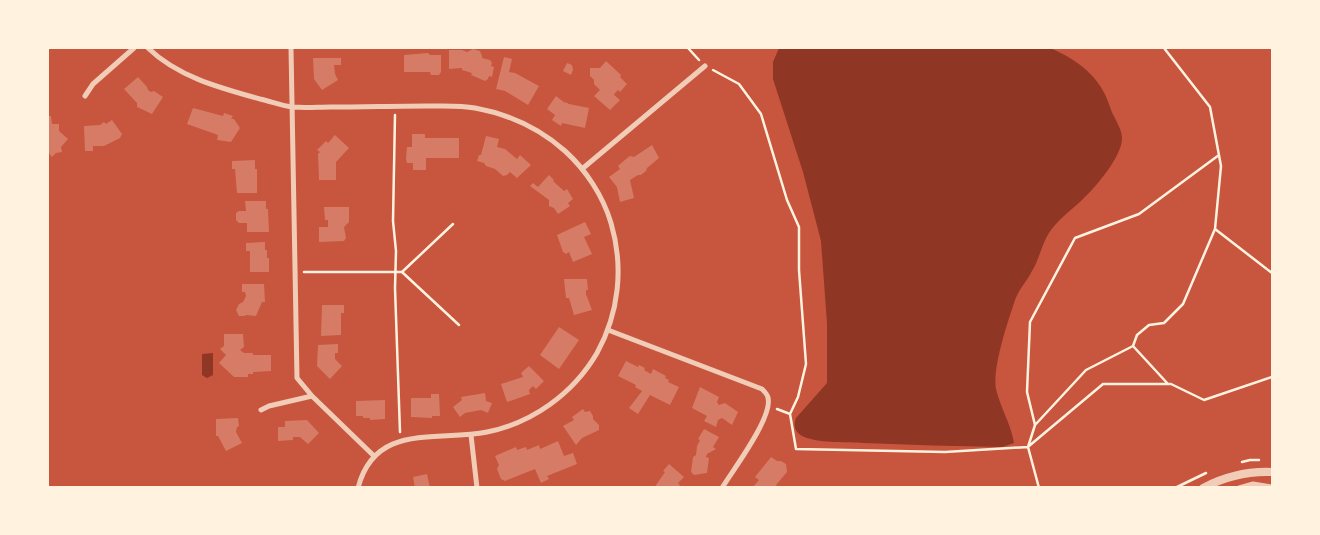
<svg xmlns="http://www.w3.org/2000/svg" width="1320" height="535" font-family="'DM Sans',sans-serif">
  <rect width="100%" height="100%" fill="#c8553d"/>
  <path fill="#8f3625" d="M779 48H1050C1078 60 1101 77 1110 107 1113 117 1122 128 1122 138 1122 157 1095 188 1081 201 1071 210 1060 218 1051 230 1042 242 1040 258 1032 271 1027 281 1019 289 1015 300 1008 321 992 368 996 389 1000 407 1011 424 1014 443L1002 447C956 446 910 445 864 443 849 442 821 443 807 438 797 435 792 428 796 418L827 383V323L821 241 803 172 773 79V62Z
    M213 353V375L207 378 202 375V354Z"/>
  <path fill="#d67c66" d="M473 49 480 51 482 56V58L490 60 492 63 491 66 494 67 492 77 489 76 488 79 485 81 471 75 472 73 462 70V68L449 69V50H462L467 52Z
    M428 53 430 55H441V72L439 75H431L430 72H404V55Z
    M504 57 512 59 509 72 515 73 539 86 528 105 505 91 496 89Z
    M313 58H341V65H334L335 74 338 80 322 90 314 79Z
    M606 61 621 75 620 77 627 84 620 92 618 90 615 93 614 95 620 100 610 110 594 96 600 90 594 84V80L590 76V68H600Z
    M567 63 572 65 573 70 571 75 563 71Z
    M138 77 147 87 148 90 151 92 154 91 163 97 152 114 137 107V103L124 89Z
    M556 96 565 103V102L569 104 589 108 585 128 562 123 561 126 552 120 555 115 547 109Z
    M193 108 223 116 224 113 233 116 231 119H234L240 128 231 142 217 140 218 135 187 124Z
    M48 116H51L52 124H59V131L68 139 61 147 62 152 56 153 52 157 48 152Z
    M112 120 122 134 120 138 104 146H93V151H85L84 126 100 125 104 122 106 124Z
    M412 134H425V138H459V158H426V170H413V163H407L406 159 407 147H412Z
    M335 135 349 148 336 162V180H319L318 154 320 152 317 150 326 141 328 143Z
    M486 136 499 139 497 147 505 149 517 159 520 155 531 165 517 178 510 172 507 175 503 176 495 169 486 166 484 163 477 161 479 155H481Z
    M652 145 659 158 647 168 646 171 641 175H638L630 180 634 198 620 202 617 187 609 177 620 169 618 166 626 159 630 156 634 157Z
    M255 160V169H257V193H237L235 169H232V161Z
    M549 175 554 180 553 181 564 191 567 189 573 199 568 203 570 206 558 214 554 208 549 206V200L530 186 533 183 538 187Z
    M245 201H266V209H268L269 232H247V223H239L236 220V213L239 211H246Z
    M324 207H349V222L344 227 346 238 344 241 319 242V227H328V220H325Z
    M585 222 591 234 584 237 592 254 573 262 569 252 566 254 563 252 557 235Z
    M265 242V250H267V258H269V272H250V251H246V243Z
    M564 279H587L588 290H586V294L592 310 574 315 569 298H566Z
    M242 284H264L265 302H262L256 316 246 315 245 316H239L236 310 239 304 243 302 246 296 245 292H242Z
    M322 305H344V313H341V335L321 336Z
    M559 327 579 340 559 369 540 355Z
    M224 334H243L244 347 240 350 244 353H253V355H271V371L253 372V374H248V377H234L219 363 226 355 220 349 224 346Z
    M338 344V353H335V359L342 366 330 379 317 366 318 345Z
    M626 361 638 367 639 365 645 368 644 370 651 374 653 369 666 376 665 378 669 380 668 382 679 387 670 405 650 395 638 414 629 408 642 391 635 387 636 385 618 376Z
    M529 366 544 381 536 389 533 386 529 390 530 394 507 402 501 384 523 377 521 373Z
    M700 387 719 397 717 402 719 405 725 403 738 412 732 425 722 418 718 420 716 427 704 421 707 416 692 408Z
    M485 393 486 401 492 403 488 413 481 410 465 413 460 417 453 407 462 400 461 397Z
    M431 394H439L440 416H432V418L411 417V398H431Z
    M385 400V419L370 420V418H363V416H356V401Z
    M583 409 585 412 590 411 593 416V419L599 425V430L582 438 576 445 563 426 574 420 572 417Z
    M238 418 239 426 237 427 236 432 242 443 226 451 218 436H216V419Z
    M307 420 319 433 308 444 300 437H293V440L278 441V427H285V421Z
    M704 429 719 437 713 447 716 449 707 454 706 457 709 458 707 473 694 475 691 472 693 457 696 455 697 446 700 440 698 439Z
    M558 441 564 456 573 453 577 464 547 476 549 479 541 483 535 469 505 481 501 479 497 469 499 465 495 456 516 447 517 450 526 447 527 450 539 445 540 449Z
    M771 457 777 461H781L786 464 787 472 776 485 778 488H752L759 480 755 477Z
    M669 464 684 477 678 483 680 485 677 488H654L665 472 663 471Z
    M427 474 430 488H415L413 477Z"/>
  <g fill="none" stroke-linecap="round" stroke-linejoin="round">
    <path stroke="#fff3e0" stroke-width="2.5" d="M688 48 699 60
      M713 70 739 84 761 114 787 200 799 227V270L806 364 798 397 790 414 796 449 945 452 1028 447 1039 488
      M395 115 393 221 396 251 395 288 400 432
      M1215 229 1272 273
      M304 272H402L453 224
      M402 272 459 325
      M1133 346 1168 384
      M777 409 790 414
      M1035 425 1027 392 1030 322 1075 238 1139 214 1219 155
      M1029 446 1103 384H1171L1204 400 1272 377
      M1028 447 1035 425 1086 370 1133 346 1137 335 1149 325 1164 323 1183 304 1215 229 1221 166 1210 107 1164 48
      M1242 462 1250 460H1259
      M1175 488 1206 473"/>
    <path stroke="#f1ccb7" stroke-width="5" d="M148 48C178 77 220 88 260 99 270 101 282 106 293 107 305 108 318 107 331 107 363 107 395 106 427 106 443 106 460 105 475 108 508 114 540 129 565 151 586 170 603 196 611 223 624 267 619 313 597 353 573 394 532 423 487 432 437 442 375 422 358 488
      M291 48 297 378 312 396 374 456
      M85 96 93 84 134 48
      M582 169 705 66
      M608 330 762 389C764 391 768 395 768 398 773 417 733 470 722 488
      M261 410 269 406 312 396
      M471 435 477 488
      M1239 488 1253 484 1272 487"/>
    <path stroke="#f1ccb7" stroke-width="8" d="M1203 488C1224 477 1249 471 1272 472"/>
  </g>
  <rect width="1320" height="535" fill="none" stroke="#fff3e0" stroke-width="98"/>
</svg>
